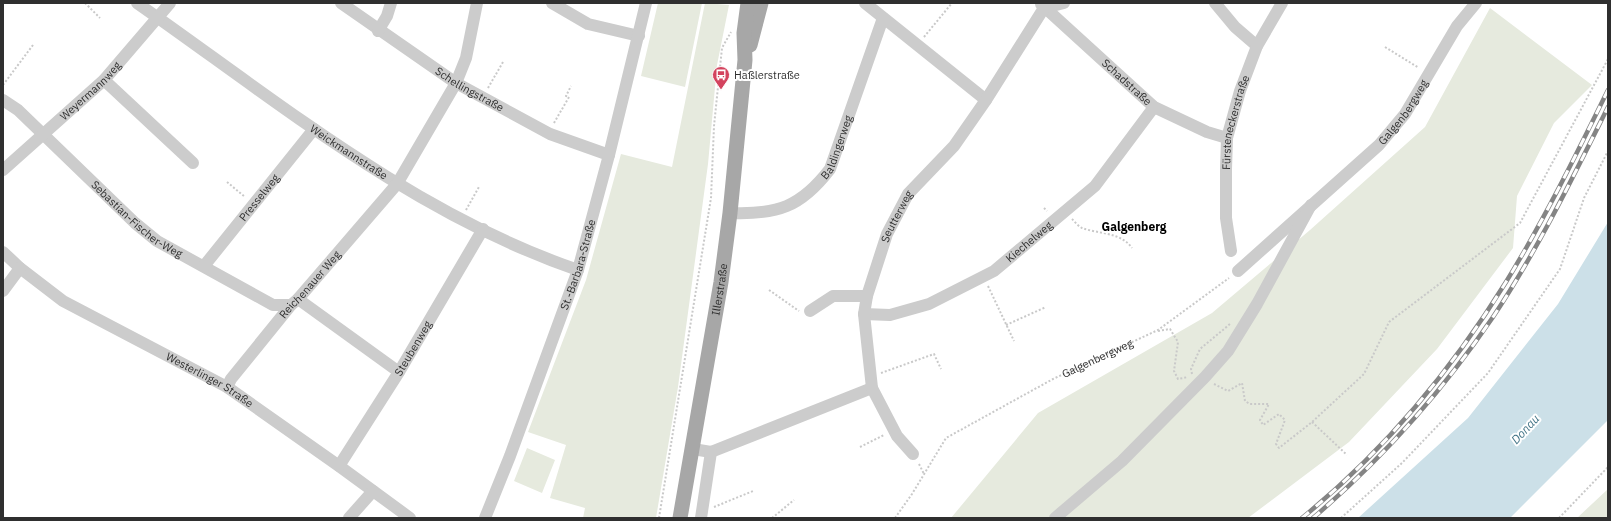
<svg xmlns="http://www.w3.org/2000/svg" width="1611" height="521" font-family="'IBM Plex Sans',sans-serif">
  <rect width="100%" height="100%" fill="#fff"/>
  <path fill="#e6eade" d="M658 3H702L685 87 641 76Z
    M705 3 729 5 717 65 708 164 678 387 656 518H583L585 508 550 498 566 445 528 432 586 280 621 154 672 167Z
    M1490 8 1592 85 1554 123 1517 196 1513 248 1437 349 1349 442 1248 518H951L1038 413 1212 313 1310 230 1425 127Z
    M527 448 555 460 542 493 514 481Z
    M1608 489V518H1577Z"/>
  <path fill="#cce0e8" d="M1608 222V420L1510 518H1358L1468 418 1558 304Z"/>
  <g fill="none" stroke-linecap="round" stroke-linejoin="round">
    <g stroke="#c9c9c9" stroke-width="2" stroke-dasharray="2 2" stroke-linecap="butt">
      <path d="M85 3 100 18"/>
      <path d="M924 37 952 3"/>
      <path d="M1385 47 1419 68"/>
      <path d="M3 85 33 45"/>
      <path d="M488 88 503 62"/>
      <path d="M554 123 569 97 566 96 571 86"/>
      <path d="M227 182 245 197"/>
      <path d="M1044 208 1047 211"/>
      <path d="M466 210 479 187"/>
      <path d="M1072 219C1075 222 1078 226 1082 228 1098 234 1121 232 1132 248"/>
      <path d="M988 286 1014 341"/>
      <path d="M769 290 799 311"/>
      <path d="M1006 325 1046 307"/>
      <path d="M1158 331 1170 329 1178 342 1174 371 1178 379 1188 377"/>
      <path d="M881 373 934 354 941 369"/>
      <path d="M1192 374 1191 369 1200 349 1230 324"/>
      <path d="M1214 384 1228 391 1242 383 1245 401 1250 404H1269L1260 420 1263 425 1279 414 1285 420 1276 444 1279 448 1312 422 1364 374 1389 322 1520 223 1608 59"/>
      <path d="M1312 422 1347 455"/>
      <path d="M860 447 884 435"/>
      <path d="M919 464 924 474"/>
      <path d="M714 507 753 491"/>
      <path d="M659 518 711 198 714 126 722 48 731 32"/>
      <path d="M772 518 794 500"/>
      <path id="s1" d="M895 518 912 494 946 438 1053 379 1158 330 1229 278"/>
      <path d="M1341 518 1402 463 1488 373 1560 269 1584 198 1608 151"/>
      <path d="M1559 518 1608 467"/>
    </g>
    <g stroke="#ccc" stroke-width="12">
      <path id="s2" d="M137 3C277 101 414 214 578 270"/>
      <path id="s3" d="M341 3 456 83 550 134 609 155"/>
      <path d="M552 3 588 24 639 36"/>
      <path d="M865 3 986 100"/>
      <path d="M1215 3 1235 27 1257 46"/>
      <path id="s4" d="M1041 4 1154 107 1207 132 1227 138"/>
      <path d="M378 31 387 16 391 3"/>
      <path d="M104 80 193 163"/>
      <path id="s5" d="M3 100 18 110 135 223 157 241 273 305H291"/>
      <path id="s6" d="M3 170 104 80 170 3"/>
      <path id="s7" d="M730 213C777 215 801 207 830 169L883 18"/>
      <path id="s8" d="M1231 251 1226 218V169L1227 138 1240 91 1257 46 1282 3"/>
      <path id="s9" d="M3 252 20 268 63 301 227 387 339 466 410 518"/>
      <path id="s10" d="M204 266 314 129"/>
      <path id="s11" d="M1238 271 1379 145 1405 114 1457 26 1476 3"/>
      <path d="M3 291 20 268"/>
      <path d="M298 299 399 372"/>
      <path d="M810 311 833 296H867"/>
      <path id="s12" d="M864 314 890 315 929 304 994 271 1095 186 1154 107"/>
      <path id="s13" d="M227 387 231 379 291 305 298 299 397 184 456 83 466 58 477 3"/>
      <path d="M693 449 711 452 872 388"/>
      <path id="s14" d="M913 454 897 436 872 388 864 314 867 296 887 234 908 194 954 146 986 100 1044 8 1064 3"/>
      <path id="s15" d="M339 466 399 372 483 229"/>
      <path d="M349 518 373 491"/>
      <path id="s16" d="M485 518 510 456 578 270 609 155 646 3"/>
      <path d="M701 518 711 452"/>
      <path d="M1055 518 1122 461 1205 377 1228 351 1257 304 1311 205"/>
    </g>
    <g stroke="#a7a7a7" stroke-width="15">
      <path d="M750 45 761 3"/>
      <path id="s17" d="M680 518 721 282 730 213 745 60 744 33 748 3"/>
    </g>
    <defs>
      <path id="rail" d="M1302 518C1383 452 1451 371 1506 282 1544 220 1576 155 1608 90
        M1313 518C1382 459 1442 392 1493 317 1537 251 1572 179 1608 107"/>
    </defs>
    <use href="#rail" stroke="#848484" stroke-width="4.5"/>
    <use href="#rail" stroke="#fff" stroke-width="3" stroke-dasharray="9" stroke-linecap="butt"/>
  </g>
  <defs>
    <symbol id="bus-pin" viewBox="-11 -11 22 30"><path d="M0 17L-7.5 6A9.5 9.5 0 1 1 7.5 6Z" fill="#d3435e" stroke="#fff"/><path d="M-5-6H5V4H4V6H2V4H-2V6H-4V4H-5ZM-3.5-4V0h7V-4ZM-3.5 1.2v1.5H-2V1.2ZM2 1.2v1.5H3.5V1.2Z" fill="#fff"/></symbol>
  </defs>
  <g fill-rule="evenodd">
    <use href="#bus-pin" x="711" y="65" width="20" height="27"/>
  </g>
  <g text-anchor="middle" dominant-baseline="central" stroke-width="4" stroke-linejoin="round" paint-order="stroke">
    <g font-size="11" fill="#2f2f2f" stroke="#fff" text-anchor="start">
      <text x="734" y="75">Haßlerstraße</text>
    </g>
    <g font-size="11" fill="#2f2f2f" stroke="#fff">
      <text stroke="none"><textPath href="#s4" startOffset="116">Schadstraße</textPath></text>
      <text stroke="none"><textPath href="#s3" startOffset="155">Schellingstraße</textPath></text>
      <text stroke="none"><textPath href="#s6" startOffset="118">Weyermannweg</textPath></text>
      <text stroke="none"><textPath href="#s11" startOffset="230">Galgenbergweg</textPath></text>
      <text stroke="none"><textPath href="#s8" startOffset="130">Fürsteneckerstraße</textPath></text>
      <text stroke="none"><textPath href="#s7" startOffset="138">Baldingerweg</textPath></text>
      <text stroke="none"><textPath href="#s2" startOffset="259">Weickmannstraße</textPath></text>
      <text stroke="none"><textPath href="#s10" startOffset="88">Presselweg</textPath></text>
      <text stroke="none"><textPath href="#s14" startOffset="256">Seutterweg</textPath></text>
      <text stroke="none"><textPath href="#s5" startOffset="180">Sebastian-Fischer-Weg</textPath></text>
      <text stroke="none"><textPath href="#s12" startOffset="185">Kiechelweg</textPath></text>
      <text stroke="none"><textPath href="#s16" startOffset="270">St.-Barbara-Straße</textPath></text>
      <text stroke="none"><textPath href="#s13" startOffset="132">Reichenauer Weg</textPath></text>
      <text stroke="none"><textPath href="#s17" startOffset="232">Illerstraße</textPath></text>
      <text stroke="none"><textPath href="#s15" startOffset="139">Steubenweg</textPath></text>
      <text stroke="none"><textPath href="#s1" startOffset="266">Galgenbergweg</textPath></text>
      <text stroke="none"><textPath href="#s9" startOffset="244">Westerlinger Straße</textPath></text>
    </g>
    <g font-size="12" font-weight="bold" fill="#000" stroke="#fff">
      <text x="1134" y="226">Galgenberg</text>
    </g>
    <g font-size="12" font-style="italic" fill="#457688" stroke="#fff">
      <text transform="translate(1525 429) rotate(-47)">Donau</text>
    </g>
  </g>
  <rect width="1611" height="521" fill="none" stroke="#2f2f2f" stroke-width="8"/>
</svg>
